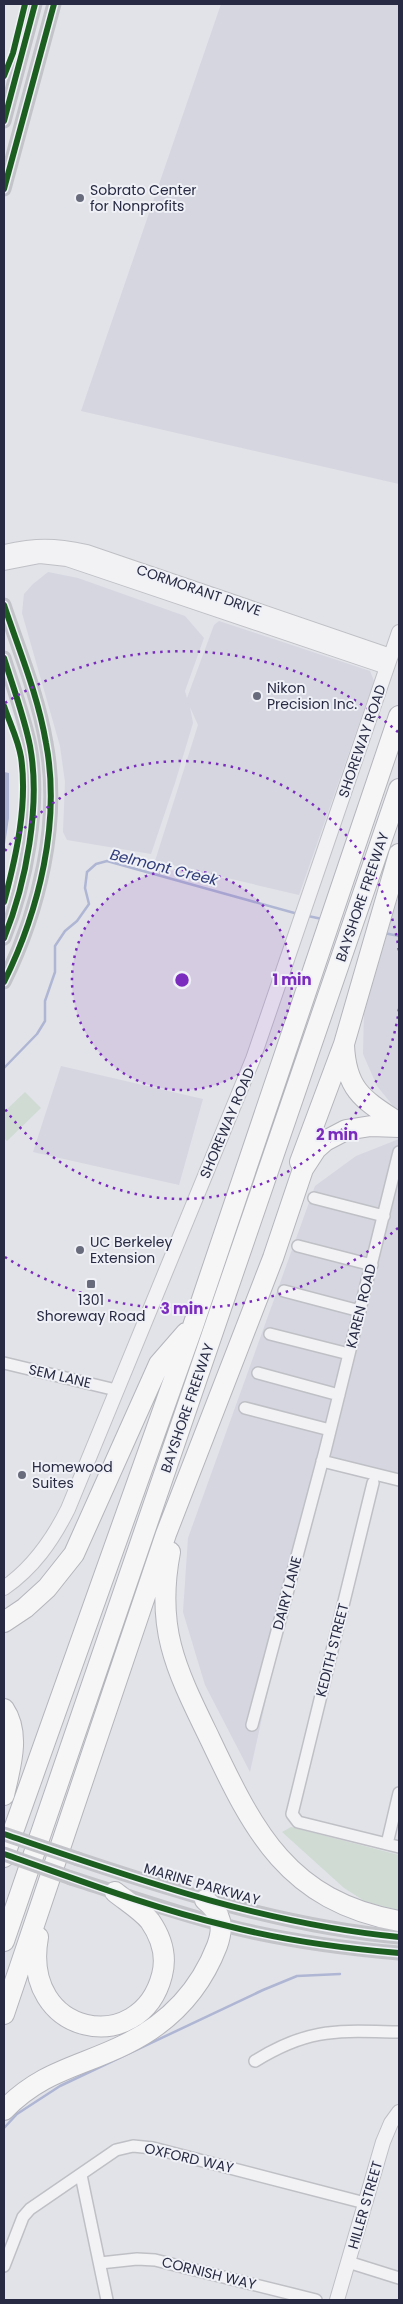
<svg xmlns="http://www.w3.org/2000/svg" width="403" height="2304" font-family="Poppins,sans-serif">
  <rect width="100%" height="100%" fill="#e2e3e8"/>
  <path fill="#d5d6e0" d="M221 4H399V484L81 411Z
    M48 572 78 578 185 616 204 638 185 691 187 698 214 625 219 621 370 671 374 681 299 895 155 861 198 725 190 707 193 723 175 783 151 854 67 840 63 832 65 782 60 746 22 613 24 594 33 584Z
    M399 893V1113L377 1086 363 1054 364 1013Z
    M61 1066 203 1099 179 1185 33 1152Z
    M399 1139V1482L318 1464 250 1772 205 1685 183 1612 188 1538 315 1186 356 1156Z"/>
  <path fill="#cfdbd3" d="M25 1092 41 1108 7 1141 4 1138V1112Z
    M291 1827 399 1855V1910L366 1902 344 1888 282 1832Z"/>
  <path fill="#afb6d4" d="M4 772 9 773V818L4 851Z"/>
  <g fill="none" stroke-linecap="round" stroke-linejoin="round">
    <path stroke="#afb6d4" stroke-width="2.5" d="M308 916 322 919
      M384 933 399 936
      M4 1068 37 1034 45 1021V1001L55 972V946L65 931 77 921 89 904 85 888 87 872 96 864 107 861 298 914
      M4 2128 17 2114 60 2086 263 1990 297 1976 340 1974"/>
    <defs>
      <path id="minor" d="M314 1198 384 1216
        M298 1246 372 1265
        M284 1291 360 1311
        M270 1334 349 1354
        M4 1363 116 1390
        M258 1373 339 1395
        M245 1408 330 1430
        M322 1461 399 1480
        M373 1483 292 1814 298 1822 399 1847
        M252 1725 325 1451 399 1152
        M387 1844 399 1793
        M255 2061C310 2027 338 2031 399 2032
        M81 2175 107 2300
        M348 2262 399 2278
        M100 2263 137 2259 155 2260 316 2300
        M4 2266 23 2217 30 2209 116 2150 133 2146 153 2148 365 2203"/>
      <path id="tertiary" d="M4 552C37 545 53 545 87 552L391 656
        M4 563 40 556 67 559 387 667
        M4 1588C33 1568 52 1541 68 1509L253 1059 399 632
        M337 2300 383 2142 391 2123 399 2112"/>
      <path id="motorway" d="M344 1045C346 1091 364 1100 399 1123
        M300 1162 344 1044 399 854
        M170 1552C155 1630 177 1671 210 1739 254 1832 288 1901 399 1921
        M4 1622 25 1608 47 1588 74 1554 159 1364 186 1333
        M4 1709C21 1734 10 1768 4 1795
        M4 1857 193 1326 399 716
        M38 1937C20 2037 141 2058 162 1975 167 1956 161 1937 150 1921 141 1910 126 1901 115 1892
        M4 1941 399 789
        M4 2014 166 1534 273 1258 303 1169 316 1149 325 1141 346 1130 371 1126 399 1127
        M4 2110C43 2070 80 2067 126 2044 169 2023 200 1990 217 1946 224 1927 222 1913 205 1900"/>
    </defs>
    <use href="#minor" stroke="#bfc0c6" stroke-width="14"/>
    <use href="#tertiary" stroke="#bfc0c6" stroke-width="16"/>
    <use href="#motorway" stroke="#b4b5bc" stroke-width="22"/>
    <use href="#minor" stroke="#f2f2f4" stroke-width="11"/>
    <use href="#tertiary" stroke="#f2f2f4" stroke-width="14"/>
    <path stroke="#c3c3ca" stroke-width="15" d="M4 121 35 4
      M4 189 54 4
      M4 605C19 650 38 695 46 743 61 822 39 911 4 982
      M4 658C13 687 24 716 30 746 41 805 26 884 4 938
      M78 1859C183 1894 289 1927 399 1937
      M71 1878C122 1894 172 1912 223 1925 281 1940 340 1948 399 1953"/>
    <use href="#motorway" stroke="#f6f6f7" stroke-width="20"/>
    <path stroke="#c3c3ca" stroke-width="15" d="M4 1834 78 1859
      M4 1854 71 1878"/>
    <defs>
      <path id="cycleway" d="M4 76 13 53 25 4
        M4 121 35 4
        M4 189 54 4
        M4 605C19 650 38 695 46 743 61 822 39 911 4 982
        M4 658C13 687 24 716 30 746 41 805 26 884 4 938
        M4 706C10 724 18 739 21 757 28 804 16 857 4 902
        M4 1834C133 1878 262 1924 399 1937
        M4 1854C76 1879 149 1907 224 1925 281 1940 340 1948 399 1953"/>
    </defs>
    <use href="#cycleway" stroke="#eff1f7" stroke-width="9"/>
    <use href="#cycleway" stroke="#1b5e20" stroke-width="6"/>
  </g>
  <circle cx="182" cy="980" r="110" fill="#7b2cbf" fill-opacity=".12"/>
  <g fill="none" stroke="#7b2cbf" stroke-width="2.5" stroke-dasharray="2.5 5">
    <circle cx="182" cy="980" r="110"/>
    <path d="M399 1009A219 219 0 0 1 5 1109M5 851A219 219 0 0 1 399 951"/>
    <path d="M398 1228A329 329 0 0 1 5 1257M5 703A329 329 0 0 1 398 732"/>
  </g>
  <g fill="#686b7c" stroke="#eff1f7" stroke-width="2">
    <circle cx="80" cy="198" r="5"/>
    <circle cx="257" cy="696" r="5"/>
    <circle cx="80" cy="1250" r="5"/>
    <rect x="86" y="1279" width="10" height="10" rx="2.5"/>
    <circle cx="22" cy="1475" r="5"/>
  </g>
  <g text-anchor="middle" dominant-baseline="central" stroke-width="4" stroke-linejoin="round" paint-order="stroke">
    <g font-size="14" fill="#272a42" stroke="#eff1f7" text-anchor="start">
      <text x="90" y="190">Sobrato Center<tspan x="90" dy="16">for Nonprofits</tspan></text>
      <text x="267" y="688">Nikon<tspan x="267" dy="16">Precision Inc.</tspan></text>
      <text x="90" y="1242">UC Berkeley<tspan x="90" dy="16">Extension</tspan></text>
      <text x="91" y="1300" text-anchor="middle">1301<tspan x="91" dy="16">Shoreway Road</tspan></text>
      <text x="32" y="1467">Homewood<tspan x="32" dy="16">Suites</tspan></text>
    </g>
    <g font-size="14" fill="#272a42" stroke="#eff1f7">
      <text transform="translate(199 590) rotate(19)">CORMORANT DRIVE</text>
      <text transform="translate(362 741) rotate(-71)">SHOREWAY ROAD</text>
      <text transform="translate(362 897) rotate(-71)">BAYSHORE FREEWAY</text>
      <text transform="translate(227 1123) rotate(-67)">SHOREWAY ROAD</text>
      <text transform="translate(361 1306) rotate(-76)">KAREN ROAD</text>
      <text transform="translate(60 1376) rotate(13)">SEM LANE</text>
      <text transform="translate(187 1408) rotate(-71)">BAYSHORE FREEWAY</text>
      <text transform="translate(287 1593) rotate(-75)">DAIRY LANE</text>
      <text transform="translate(332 1650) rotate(-76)">KEDITH STREET</text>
      <text transform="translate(202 1884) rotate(16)">MARINE PARKWAY</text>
      <text transform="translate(189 2158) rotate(13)">OXFORD WAY</text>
      <text transform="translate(365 2205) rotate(-74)">HILLER STREET</text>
      <text transform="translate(209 2273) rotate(14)">CORNISH WAY</text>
    </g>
    <g font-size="15" font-style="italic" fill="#2f3b78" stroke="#eff1f7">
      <text transform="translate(164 867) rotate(14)">Belmont Creek</text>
    </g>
  </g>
  <circle cx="182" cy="980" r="8" fill="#7b2cbf" stroke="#eff1f7" stroke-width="2.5"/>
  <g font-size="15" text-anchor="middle" font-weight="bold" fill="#7b2cbf" stroke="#eff1f7" stroke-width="4" stroke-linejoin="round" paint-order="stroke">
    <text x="292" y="985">1 min</text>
    <text x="337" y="1140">2 min</text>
    <text x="182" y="1314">3 min</text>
  </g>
  <rect width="403" height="2304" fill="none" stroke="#272a42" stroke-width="10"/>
</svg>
